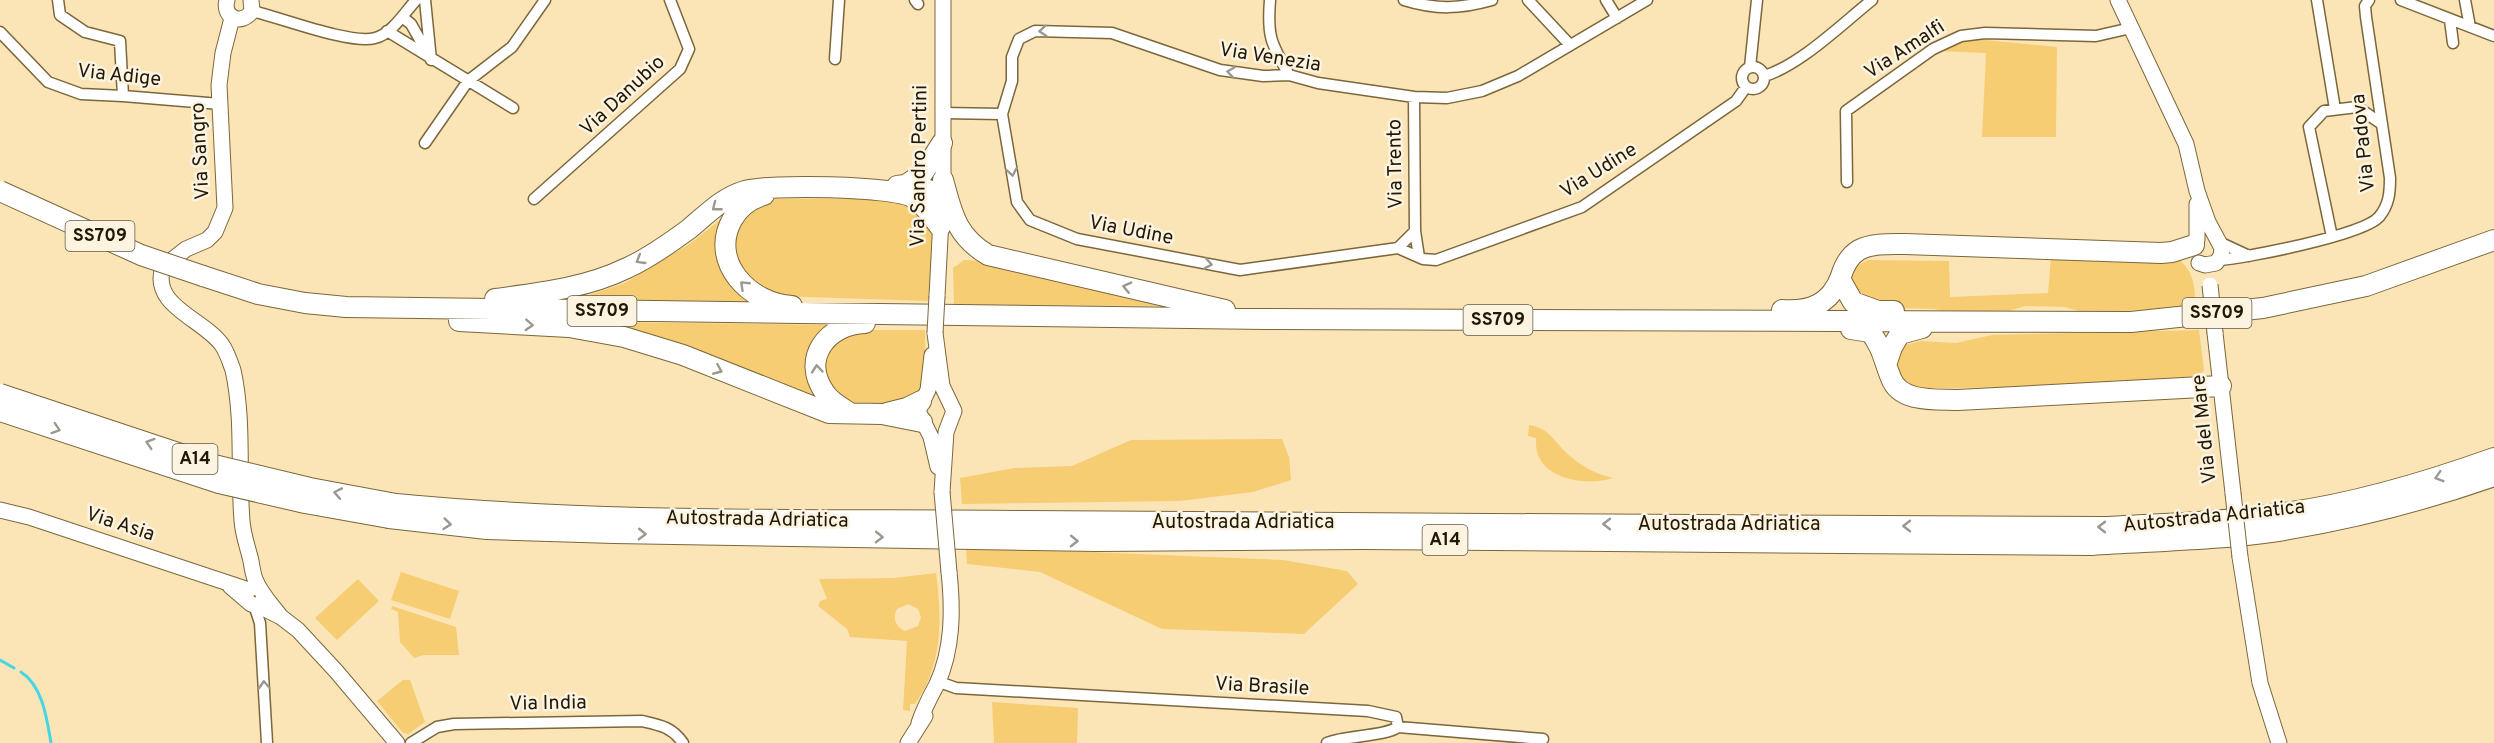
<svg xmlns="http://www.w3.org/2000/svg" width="2494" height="743" font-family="Overpass,sans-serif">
  <rect width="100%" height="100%" fill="#fbe5b6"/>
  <path fill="#f7cd73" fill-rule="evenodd" d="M1985 40 2057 47 2056 137H1982L1986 53 1938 51 1963 41Z
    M899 198C910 202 925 214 930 226 935 241 929 284 928 301L776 296 754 286 735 258 734 242 747 212 775 199Z
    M740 204 722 229 755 302 574 300 625 283 691 243Z
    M2051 257 2180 260C2195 275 2195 287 2195 307L2087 313 2064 307 2025 306 2003 313 1946 312 1935 309 1874 307 1862 303 1848 279 1851 269 1868 260 1949 261 1950 297 2048 293Z
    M964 260 986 261 1177 306 954 305 953 268Z
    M604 322 830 325 815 343 825 404 694 348Z
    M859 330H925L926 379 916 399 879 408 845 403 826 386 822 358 829 343Z
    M2199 330 2204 370 2196 380 2181 383 1911 389 1893 370 1895 356 1905 345 1921 341 1956 343 1992 335Z
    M1529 425C1551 428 1555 444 1570 456 1583 467 1596 474 1613 478 1590 486 1545 481 1537 452 1536 448 1536 442 1536 438L1528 436Z
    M1282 439 1289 457 1291 480 1253 492 1180 501 962 504 960 478 1014 468 1072 466 1131 440Z
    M966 547 1283 560 1347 571 1358 584 1304 634 1162 629 1040 572 967 564Z
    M401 572 459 591 450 619 391 600Z
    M936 573C942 617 943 666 915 704H910V711L903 710 907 641 850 637 847 629 818 606 820 601 827 599 819 579 894 578ZM908 604 918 609 921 617 918 626 905 631C896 627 892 619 897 609Z
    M358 579 379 601 337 640 315 618Z
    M392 606 456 627 459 655H424L414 658 400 642 398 612 391 609Z
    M403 680H410L425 722 408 734 403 733 377 701Z
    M992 702 1078 708 1077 743H994Z"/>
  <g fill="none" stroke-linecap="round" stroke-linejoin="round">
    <path stroke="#45d6e5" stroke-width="3" d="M0 660 14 668
      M21 672C43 686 47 720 51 743"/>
    <defs>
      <path id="street" d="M58 0 60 15 85 32 120 41 123 96
        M425 0 431 60
        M915 0 918 4
        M1270 0C1267 37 1271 43 1289 75
        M1404 0C1436 10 1460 9 1492 0
        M1528 0 1570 45
        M1606 0 1617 18
        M2317 0 2335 109
        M2401 0 2494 36
        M2465 0 2470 27
        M252 11C279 17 351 45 375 38 392 34 405 12 416 0
        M402 17 411 24 428 54
        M2450 20 2453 43
        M387 31 513 108
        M0 32 48 82 81 94 123 96 220 104
        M835 59 839 0
        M1742 78a11 11 0 1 1 22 0a11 11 0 1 1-22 0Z
        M1750 67 1757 0
        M1764 76C1799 66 1842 24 1872 0
        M1414 97 1415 231 1419 257
        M942 113 1002 114
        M425 143 468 81 512 47 545 0
        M1847 182 1846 111 1933 49 1961 36 1985 33 2096 36 2131 28
        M534 199 680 69 689 49 670 0
        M1415 231 1398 248 1240 270 1077 239 1030 220 1017 202 1002 114 1012 81V57L1019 39 1035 31 1112 33 1220 70 1263 76 1289 75 1318 83 1414 97 1447 98 1482 91 1518 76 1647 0
        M2332 237 2309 127 2324 111 2357 107 2382 124
        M2221 243 2249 256
        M1398 248 1423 259 1436 260 1582 207 1736 101 1746 87
        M2219 260C2246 258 2363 235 2379 217 2389 205 2390 193 2390 178L2366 17 2365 6 2369 0
        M254 605 260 623 267 743
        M945 684 956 688 1368 711 1396 717 1398 727
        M1398 727 1543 739
        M411 743 437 727 454 724 642 721C660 725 672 727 683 743
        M1327 743C1347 735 1383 737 1398 727"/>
      <path id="secondary" d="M227 0C222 18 242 26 252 11L251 0
        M2118 0 2186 144 2197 191 2208 222 2222 248 2221 256 2216 263 2205 265 2199 263
        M232 18 223 53 219 85 225 208 215 232 207 240 186 249 163 267C150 306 204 319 222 345 227 352 230 362 233 370 244 420 238 471 242 521 243 535 248 548 251 561 252 567 253 574 255 579 260 593 272 605 281 617
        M2197 240V204
        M937 296 943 180V0
        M935 333 942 386 954 411 946 432 942 492
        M2215 333 2233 493
        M932 355 928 390 918 411 931 437 938 467
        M0 510 29 517 249 590
        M2240 557 2260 683 2279 743
        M230 586 251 604 257 605 281 617 298 630 336 671 397 743
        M919 723C924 708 930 697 937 684 953 649 953 610 949 572
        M908 743 925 716"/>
      <path id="highway" d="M943 180C952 213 956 236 988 255L1225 310
        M906 185 923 173 942 143
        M897 186C916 183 929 187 942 202
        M764 195C750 199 739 207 732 220 709 262 750 304 792 306
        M203 276 258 294 305 303 346 307 1266 319 2131 322 2263 308 2366 286 2494 240
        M1840 279 1853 302 1878 311H1894
        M495 299C540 293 586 288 627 268 649 258 670 243 689 229 706 215 723 197 745 191 767 184 893 186 912 197 924 203 932 217 940 227
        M1782 310C1810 312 1831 304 1841 276 1844 266 1849 256 1859 250 1872 243 1890 244 1905 244L2161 253 2172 252 2194 245
        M459 321 569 327 624 337 683 355 829 413 882 414 922 422
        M1851 329 1870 332C1882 346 1884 361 1891 378 1900 403 1936 399 1958 400L2221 386
        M1887 362 1892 347 1900 334 1922 328
        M850 413C841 407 831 402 825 393 800 358 828 324 865 323
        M887 413 907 408 921 401
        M396 504C604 524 814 519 1024 521 1385 525 1747 524 2108 527 2165 524 2221 522 2277 514 2351 505 2424 483 2494 458
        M389 518 487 529 614 533 1097 541 1362 539 2092 545C2153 541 2217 540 2278 531 2352 519 2423 501 2494 476"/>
    </defs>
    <use href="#street" stroke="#7b673b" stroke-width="13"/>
    <use href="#secondary" stroke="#7b673b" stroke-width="17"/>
    <use href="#highway" stroke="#7b673b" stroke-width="22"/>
    <use href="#street" stroke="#fff" stroke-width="10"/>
    <use href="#secondary" stroke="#fff" stroke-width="15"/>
    <use href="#highway" stroke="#fff" stroke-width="20"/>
    <defs>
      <path id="secondary-bridge" d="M2210 285 2215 333
        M935 333 937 296
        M942 492 949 572
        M2233 493 2240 557"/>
      <path id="highway-bridge" d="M0 191 141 255 203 276
        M0 394 214 465 310 488 396 504
        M0 411 219 483 305 503 389 518"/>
    </defs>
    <use href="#secondary-bridge" stroke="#7b673b" stroke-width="17" stroke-linecap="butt"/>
    <use href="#highway-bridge" stroke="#7b673b" stroke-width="22" stroke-linecap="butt"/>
    <use href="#secondary-bridge" stroke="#fff" stroke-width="15"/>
    <use href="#highway-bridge" stroke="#fff" stroke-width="20"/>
  </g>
  <defs><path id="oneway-chevron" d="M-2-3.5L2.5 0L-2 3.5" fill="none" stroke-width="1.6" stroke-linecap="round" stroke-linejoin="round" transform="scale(1.5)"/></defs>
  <g stroke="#9b988f">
    <use href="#oneway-chevron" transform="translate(1043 31) rotate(175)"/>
    <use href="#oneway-chevron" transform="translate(1231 72) rotate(-172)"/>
    <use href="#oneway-chevron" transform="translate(1012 172) rotate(80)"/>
    <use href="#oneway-chevron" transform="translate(716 207) rotate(142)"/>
    <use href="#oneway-chevron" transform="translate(640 260) rotate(149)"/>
    <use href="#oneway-chevron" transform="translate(1208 264) rotate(10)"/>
    <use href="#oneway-chevron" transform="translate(744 285) rotate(-136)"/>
    <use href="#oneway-chevron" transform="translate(1127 287) rotate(-167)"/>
    <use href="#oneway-chevron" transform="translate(529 325) rotate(3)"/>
    <use href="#oneway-chevron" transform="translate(817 369) rotate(-95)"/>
    <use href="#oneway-chevron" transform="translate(718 370) rotate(23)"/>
    <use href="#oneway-chevron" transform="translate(56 429) rotate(18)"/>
    <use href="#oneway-chevron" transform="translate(150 443) rotate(-162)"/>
    <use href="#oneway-chevron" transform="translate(2439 477) rotate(163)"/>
    <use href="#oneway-chevron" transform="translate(338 493) rotate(-169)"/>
    <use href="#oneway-chevron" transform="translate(447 524) rotate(6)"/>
    <use href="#oneway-chevron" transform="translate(1607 524) rotate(-180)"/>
    <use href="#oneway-chevron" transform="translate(1907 526) rotate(-180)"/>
    <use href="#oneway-chevron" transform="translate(2102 527) rotate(180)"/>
    <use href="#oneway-chevron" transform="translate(642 534) rotate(1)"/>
    <use href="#oneway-chevron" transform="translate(879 537) rotate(1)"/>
    <use href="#oneway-chevron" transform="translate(1074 541) rotate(1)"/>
    <use href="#oneway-chevron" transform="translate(264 685) rotate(-93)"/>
  </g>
  <g text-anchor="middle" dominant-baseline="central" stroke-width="5" stroke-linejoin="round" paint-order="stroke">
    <g fill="#fdf3e1" stroke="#635a48" stroke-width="1.5">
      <rect x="65.5" y="221" width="69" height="30" rx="4.5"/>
      <rect x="567.5" y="296" width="69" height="30" rx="4.5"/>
      <rect x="2182.5" y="298" width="69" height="30" rx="4.5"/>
      <rect x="1463.5" y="305" width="69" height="30" rx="4.5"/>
      <rect x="172.5" y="444" width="45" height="30" rx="4.5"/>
      <rect x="1422.5" y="525" width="45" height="30" rx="4.5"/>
    </g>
    <g font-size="18" font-weight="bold" fill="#211907">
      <text x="100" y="236">SS709</text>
      <text x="602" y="311">SS709</text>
      <text x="2217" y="313">SS709</text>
      <text x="1498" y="320">SS709</text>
      <text x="195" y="459">A14</text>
      <text x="1445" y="540">A14</text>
    </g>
    <g font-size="20" fill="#211907" stroke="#fdf3e1">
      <text transform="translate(1905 50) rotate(-33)">Via Amalfi</text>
      <text transform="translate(1270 58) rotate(9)">Via Venezia</text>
      <text transform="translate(119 76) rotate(6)">Via Adige</text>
      <text transform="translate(623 96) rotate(-43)">Via Danubio</text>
      <text transform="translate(2364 143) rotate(-96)">Via Padova</text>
      <text transform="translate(201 151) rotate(-93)">Via Sangro</text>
      <text transform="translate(1396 164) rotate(-91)">Via Trento</text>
      <text transform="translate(920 166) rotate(-89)">Via Sandro Pertini</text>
      <text transform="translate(1599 171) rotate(-32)">Via Udine</text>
      <text transform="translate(1131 231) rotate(11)">Via Udine</text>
      <text transform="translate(2205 429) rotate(-96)">Via del Mare</text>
      <text transform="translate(2214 517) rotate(-6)">Autostrada Adriatica</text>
      <text transform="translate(757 520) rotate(1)">Autostrada Adriatica</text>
      <text x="1243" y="523">Autostrada Adriatica</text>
      <text transform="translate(120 525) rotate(18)">Via Asia</text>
      <text x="1729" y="525">Autostrada Adriatica</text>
      <text transform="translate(1262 687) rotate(3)">Via Brasile</text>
      <text transform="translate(548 704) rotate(-1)">Via India</text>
    </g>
  </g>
</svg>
